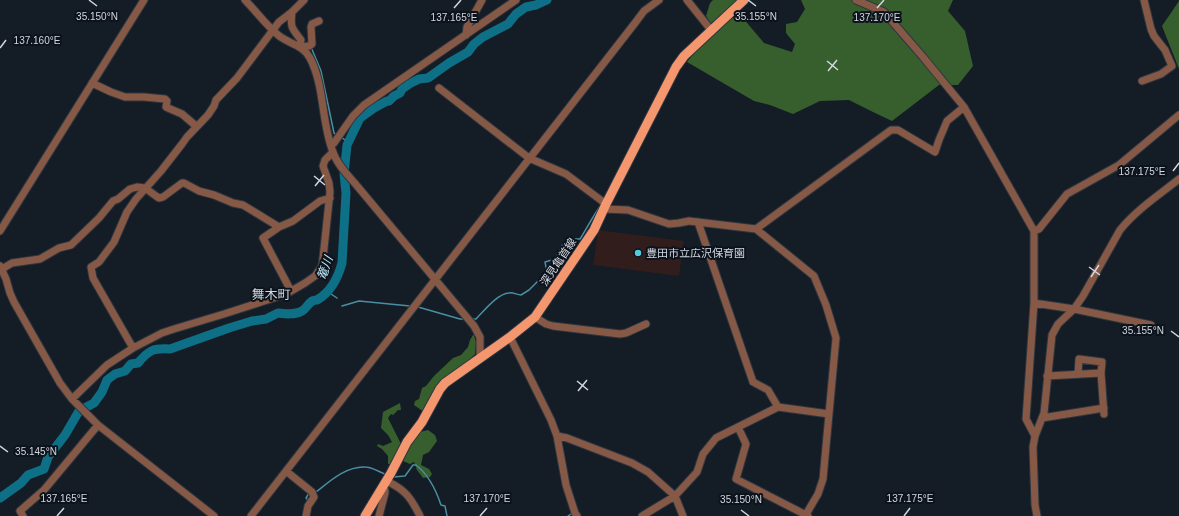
<svg xmlns="http://www.w3.org/2000/svg" width="1179" height="516" font-family="Helvetica,'Noto Sans JP',sans-serif">
  <rect width="100%" height="100%" fill="#141c26"/>
  <path fill="#301d1c" d="M598 230 684 241 679 276 593 265Z"/>
  <path fill="#375f2e" d="M713 0H738L730 6 712 25 706 16 710 3Z
    M801 0H953L948 11 965 31 973 66 958 85H939L892 121 873 112 849 100 820 101 793 114 770 105 754 101 687 62 707 37 737 11 764 43 792 52 795 44 786 33V24L797 22 805 9Z
    M1179 1V69L1162 26Z
    M473 335H474L476 343 475 354 424 412 414 405 415 401 419 399 422 388 426 386 434 376 453 358 461 355 468 347 470 340Z
    M400 403 401 410H398L393 415 391 414 388 418 401 444 416 433 428 430 435 435 437 441 429 452 423 455 421 465 429 469 432 474 430 477 423 478 417 470 414 462 410 464 403 461 402 457 391 464H388V456L382 449 377 446 378 444 383 446 392 442 388 435 381 428 383 412Z"/>
  <g fill="none" stroke-linecap="round" stroke-linejoin="round">
    <path stroke="#498fa1" stroke-width="1.5" d="M298 1V0
      M311 47 321 71 334 133 335 134
      M341 137 345 140 347 145
      M328 292 337 298
      M342 306 359 301 410 306
      M418 307 460 319H463
      M473 319H476C483 312 498 293 509 293 513 292 517 295 521 295L529 290 547 272 545 262 555 259 563 244 570 239H580C587 228 593 216 601 205
      M393 477 405 476 413 465H416C429 475 436 490 441 505L445 506 447 516
      M316 492C329 482 346 466 365 467 372 467 379 472 385 474
      M307 502 308 500 306 498 309 493
      M568 516 571 514"/>
    <path stroke="#0e7087" stroke-width="9" d="M0 498 21 483 28 475 44 469 48 457 65 435 79 411 94 403 102 392 107 380 115 374 125 371 131 364 138 363C149 350 153 348 170 349L229 328 252 321 266 319 278 313C286 314 295 315 302 311 306 309 308 304 311 302 312 301 315 300 317 300 331 292 338 278 342 263L346 193 344 174 347 145 360 118 374 108 387 101H389L394 96 400 93 402 89 409 84 419 79 428 78 449 63 468 52 474 44 483 37 508 24 516 14 526 7 536 5 547 0"/>
    <defs>
      <path id="minor" d="M245 0C256 11 266 25 278 35 289 44 303 45 310 58 325 87 321 122 333 152 337 165 349 176 358 187L474 326 480 337V358
        M687 0 711 30
        M856 0 884 12 923 57 964 107 1034 231V303L1026 419 1035 436
        M292 12C290 28 292 28 301 40L299 47 309 46 312 44 311 27 312 24 319 21
        M466 35 467 27 482 0
        M1142 81 1161 74 1172 66 1165 50 1154 36 1151 29 1144 0
        M92 83 111 92 125 97H144L165 99 167 101 166 107 168 108 182 114 196 126
        M439 88 529 158 566 174 606 204
        M331 145 334 143 353 116 364 105 516 0
        M604 209 628 210 669 224 679 223 689 221 756 229 814 276 826 305 836 338 823 479 818 494 805 516
        M698 222 753 382 768 390 778 407
        M756 229 891 130H898L935 152 939 140 947 121 964 107
        M0 231 144 0
        M1034 231 1039 229 1067 194 1119 165 1179 115
        M0 266 6 279 10 293 14 302 60 383 72 399 98 425 214 516
        M2 269 12 263 40 259 59 248 71 245 99 218 113 201 118 199 130 189 137 187 145 188 156 196 159 198 163 197 182 183H184L199 191 214 195 233 203 243 205 279 227
        M291 291 263 238 279 227 293 221 320 201 330 198
        M1034 303 1074 309 1151 325
        M535 317 546 324 553 326 620 334 626 333 646 324
        M510 337 551 420 557 436 566 485 575 513 577 516
        M133 348 93 278 91 267 99 262 114 242 127 212 136 199 161 171 182 144 187 137 208 115 214 106 216 100 237 78 279 22 292 12 304 0
        M1101 373 1104 414
        M1047 376 1101 373 1102 362 1079 359 1078 374
        M72 399 107 365 133 348 162 333 174 329 224 314 286 294 305 283 315 276 322 266 323 258 330 192 329 183 323 166 325 160 333 152
        M1042 418 1104 408
        M738 427 746 444 736 479 808 516
        M557 436 567 438 632 463 648 472 675 496 683 516
        M286 471 312 492 314 497 308 506 306 516
        M386 481C405 489 411 498 420 516
        M23 516 20 511 44 490 98 425
        M251 516 635 23 644 11 659 0
        M379 516 385 493V490L382 488
        M642 516 675 496 697 472 703 454 716 438 778 407 829 414
        M1037 516 1035 505 1033 447 1035 436 1044 413 1052 335 1058 324 1074 309 1083 296 1120 230C1136 210 1159 195 1179 179"/>
      <path id="major" d="M365 516 391 473 407 442 422 422 440 389 445 383 510 337 535 317 594 230 606 204 676 67 684 56 744 0"/>
    </defs>
    <use href="#minor" stroke="#2f3640" stroke-width="9"/>
    <use href="#major" stroke="#2f3640" stroke-width="11"/>
    <use href="#minor" stroke="#865946" stroke-width="7"/>
    <use href="#major" stroke="#f4966e" stroke-width="9"/>
  </g>
  <path fill="none" stroke="#d2d7de" stroke-width="1.5" d="M89 0 97 6M748 0 756 6M454 8 461 0M877 8 884 0M0 48 6 40M827 61 838 70M828 71 837 60M1173 171 1179 163M314 176 325 185M315 186 324 175M1089 267 1100 275M1091 277 1099 265M1171 331 1179 337M577 381 588 390M578 391 587 380M0 446 8 452M741 510 749 516M57 516 64 508M480 516 487 508M904 516 910 508"/>
  <circle fill="#53cbdb" stroke="#0c131c" stroke-width="1.5" cx="638" cy="253" r="4"/>
  <g text-anchor="middle" dominant-baseline="central" stroke-width="4" stroke-linejoin="round" paint-order="stroke">
    <g font-size="11" fill="#d2d7de" stroke="#0c131c" text-anchor="start">
      <text x="646" y="253">豊田市立広沢保育園</text>
    </g>
    <g font-size="11" fill="#d2d7de" stroke="#0c131c">
      <text transform="translate(558 262) rotate(-56)">深見亀首線</text>
    </g>
    <g font-size="12" font-style="italic" fill="#bde7f5" stroke="#0c131c">
      <text transform="translate(325 268) rotate(-70)">篭川</text>
    </g>
    <g font-size="13" fill="#d2d7de" stroke="#0c131c">
      <text x="271" y="294">舞木町</text>
    </g>
  </g>
  <g font-size="10" text-anchor="middle" fill="#d2d7de" stroke="#0c131c" stroke-width="4" stroke-linejoin="round" paint-order="stroke">
    <text x="97" y="20">35.150°N</text>
    <text x="756" y="20">35.155°N</text>
    <text x="454" y="21">137.165°E</text>
    <text x="877" y="21">137.170°E</text>
    <text x="37" y="44">137.160°E</text>
    <text x="1142" y="175">137.175°E</text>
    <text x="1143" y="334">35.155°N</text>
    <text x="36" y="455">35.145°N</text>
    <text x="64" y="502">137.165°E</text>
    <text x="487" y="502">137.170°E</text>
    <text x="910" y="502">137.175°E</text>
    <text x="741" y="503">35.150°N</text>
  </g>
</svg>
